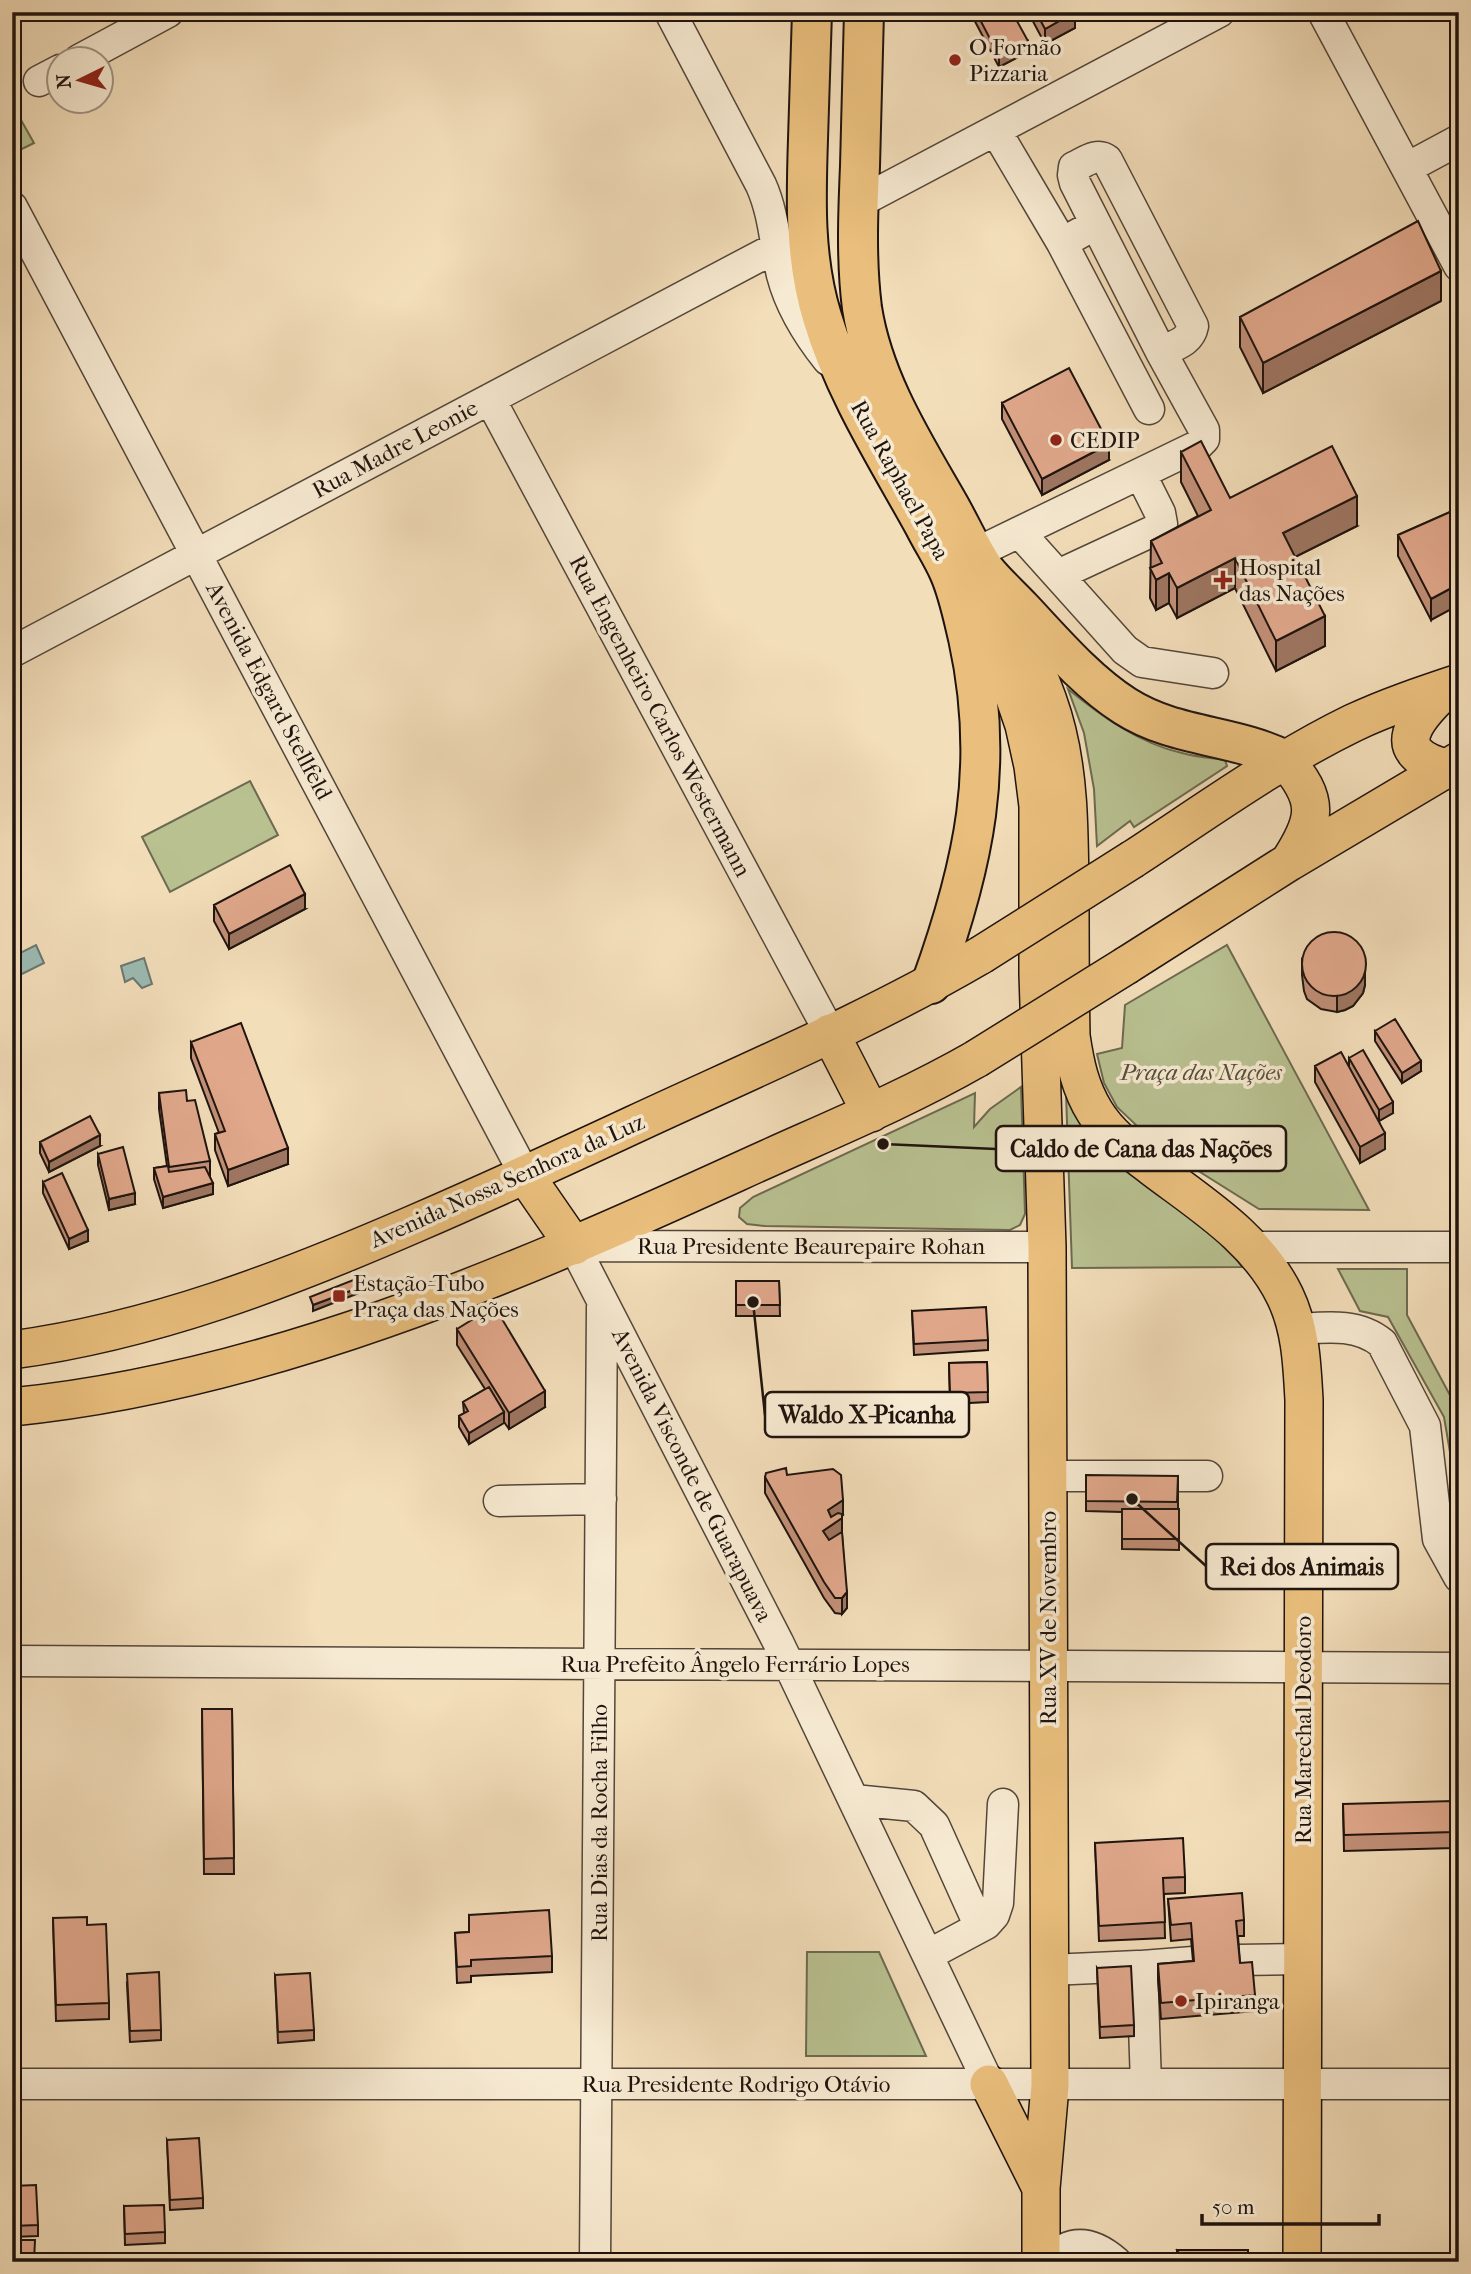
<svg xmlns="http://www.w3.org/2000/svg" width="1471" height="2274" font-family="'IM FELL French Canon',serif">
  <rect width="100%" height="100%" fill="#f3deba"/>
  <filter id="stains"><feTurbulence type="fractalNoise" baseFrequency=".00286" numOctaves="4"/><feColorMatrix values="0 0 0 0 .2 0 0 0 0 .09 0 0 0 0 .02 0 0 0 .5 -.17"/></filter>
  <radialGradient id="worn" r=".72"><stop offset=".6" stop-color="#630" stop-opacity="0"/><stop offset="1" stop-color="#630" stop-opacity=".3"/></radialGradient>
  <path fill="#b9c191" stroke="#6c6a50" stroke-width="2" d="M12 104 34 143 12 154Z
    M1068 689C1101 716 1140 744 1182 753 1196 757 1211 758 1225 760L1227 766 1134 827 1130 821 1097 846 1094 789 1084 733Z
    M250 781 278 835 170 892 142 837Z
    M1227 945 1369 1210 1259 1209 1157 1145 1117 1107 1104 1083 1097 1054 1122 1048 1125 1005Z
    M1021 1087 1025 1214 1020 1225 1010 1230 765 1226 747 1224 739 1217 740 1208 753 1197 975 1093 974 1127 990 1109Z
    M1066 1093 1114 1160 1230 1249 1242 1267 1072 1268Z
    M1338 1269H1407V1315L1459 1412V1505L1444 1417 1388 1317 1360 1311Z
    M807 1952H879L926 2056H806Z"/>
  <path fill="#9cbbb4" stroke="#6a7872" stroke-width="2" d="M36 945 44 963 14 978 12 957Z
    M144 958 152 984 142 988 133 978 125 982 121 966Z"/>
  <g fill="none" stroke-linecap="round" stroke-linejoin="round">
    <defs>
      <path id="minor" d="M670 12 761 185C774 214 775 245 782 275 790 306 808 335 828 360
        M1323 12 1459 266
        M79 60 168 12
        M39 81 60 70
        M996 131 1062 243
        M1407 168 1459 140
        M858 203 1219 12
        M12 207 525 1175
        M1096 224 1062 243 1149 409
        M490 399 830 1033
        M1020 533 1125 650 1142 662 1213 673
        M976 553 1197 446 1204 439V430L1161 352 1075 183 1073 175 1074 167C1085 162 1097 152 1107 160L1193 326C1190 342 1175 345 1161 352
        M1058 575 1155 530 1162 524 1160 513 1141 475
        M12 652 777 247
        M1253 1247H1459
        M1298 1329C1327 1327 1358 1323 1382 1343L1425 1426 1438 1539 1459 1577
        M1048 1476H1207
        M499 1501 601 1499
        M12 1661 1459 1668
        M854 1800 914 1806 934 1825 980 1927
        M928 1955 986 1924 994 1915 998 1903 1003 1804
        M1238 1960 1302 1959
        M1050 1970 1138 1966
        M12 2084H1459
        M989 2084 778 1642 574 1246 1047 1247
        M1146 2084 1142 1966 1193 1962
        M595 2262 602 1307
        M1047 2262C1071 2238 1092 2241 1116 2262"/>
      <path id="major" d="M995 589C1019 635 1045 681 1057 731 1070 784 1069 837 1070 891 1070 939 1070 988 1071 1036 1075 1063 1080 1088 1095 1112 1109 1135 1131 1151 1152 1167 1202 1205 1257 1238 1285 1296 1301 1329 1302 1365 1304 1400L1302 2262
        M963 595 995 652 1011 687 1024 725 1033 766 1038 806V974L1047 1247 1050 2086 1041 2188V2262
        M1445 690C1416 718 1385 752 1446 768
        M1285 760C1320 800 1317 819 1289 862
        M1133 859C1205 812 1275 761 1353 723 1387 707 1423 695 1459 683
        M1127 965 1289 862 1459 761
        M830 1033 871 1113
        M525 1175 574 1246
        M12 1350C153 1331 285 1280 414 1224 488 1192 562 1158 635 1124 751 1070 870 1020 981 955
        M12 1407C264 1382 510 1276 738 1172 818 1135 899 1103 976 1059
        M989 2084 1041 2188"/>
      <path id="highway" d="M812 12C811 54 809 97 808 139 806 199 804 259 822 317 844 391 887 458 924 525 932 541 942 556 949 572 958 592 963 617 968 638 996 765 974 865 931 984
        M864 12C863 63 861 114 860 166 858 213 856 261 862 308 873 380 914 444 949 505 961 526 972 551 985 570 996 584 1010 596 1022 609 1053 642 1086 681 1125 706 1175 738 1233 734 1285 760"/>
    </defs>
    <use href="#minor" stroke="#534639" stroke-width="33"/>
    <use href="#major" stroke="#1e130e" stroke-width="40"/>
    <use href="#highway" stroke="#1e130e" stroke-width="42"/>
    <use href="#minor" stroke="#f7ead2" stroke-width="30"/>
    <use href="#major" stroke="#eabf7d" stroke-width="37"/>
    <use href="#highway" stroke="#eabf7d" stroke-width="38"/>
    <defs>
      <path id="major-bridge" d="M981 955 1133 859
        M976 1059 1127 965"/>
    </defs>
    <use href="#major-bridge" stroke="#1e130e" stroke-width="40" stroke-linecap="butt"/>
    <use href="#major-bridge" stroke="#eabf7d" stroke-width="37"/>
  </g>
  <path fill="#c29078" stroke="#1e130e" stroke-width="2" d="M970 12H1012L1028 52 999 67Z
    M1028 12H1075V28L1045 44Z
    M1441 301 1263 393 1240 347V317Z
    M1002 403 1109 460 1042 495 1002 419Z
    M1181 452 1230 498 1357 526 1295 557 1325 646 1276 671 1235 588 1177 618 1169 603 1156 610 1150 598 1151 541 1198 516 1181 482Z
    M1459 508 1431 620 1398 556V535Z
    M214 905 305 909 229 949 214 921Z
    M1302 959 1365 985 1363 993 1353 1006 1345 1010 1337 1012 1321 1009 1307 999 1304 991 1302 975Z
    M1375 1031 1421 1071 1402 1083 1375 1041Z
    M191 1042 288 1164 228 1186 215 1150V1134L219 1133 191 1058Z
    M1349 1058 1393 1113 1379 1121 1385 1149 1360 1163 1315 1082V1066L1349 1068Z
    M159 1093 187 1101 210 1161V1177L213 1194 163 1208 154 1179V1168L167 1166 159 1109Z
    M40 1142 100 1146 49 1172 40 1153Z
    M98 1154 135 1204 109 1210 98 1165Z
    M43 1182 88 1241 69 1249 43 1193Z
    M736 1281H779L780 1316H736Z
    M912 1311 988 1340V1350L914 1355Z
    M457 1329 545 1407 509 1429 504 1422 469 1444 459 1427V1416L464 1413 463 1402 485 1389 457 1345Z
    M987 1362 988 1402 950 1404 949 1363Z
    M787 1475 843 1515 842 1516V1534L847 1608 842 1614 835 1613 824 1598 765 1493V1477Z
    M1178 1476V1509H1179V1550L1122 1549V1512L1086 1511V1501Z
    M202 1709H232L234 1874H204Z
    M1343 1804 1454 1832V1848L1344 1851Z
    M1095 1843 1185 1877V1893L1164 1894 1165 1938 1099 1941Z
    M1168 1899 1244 1920V1936H1238L1240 1963 1255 1995V2011L1161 2019 1158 1980V1964L1193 1961 1191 1939 1171 1941Z
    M469 1915 552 1956V1972L471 1976V1982L457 1983 455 1933 469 1932Z
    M53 1918 87 1925 109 2003V2019L56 2021Z
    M1097 1968 1134 2025V2036L1100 2038Z
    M275 1975 314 2030V2040L278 2043Z
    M127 1984 161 2030V2040L130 2042Z
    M167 2140 203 2198V2208L170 2210Z
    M12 2186 38 2225V2236L12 2237Z
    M124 2206 165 2232V2243L125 2245Z
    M1177 2250 1248 2262H1177Z"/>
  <path fill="#9e7662" stroke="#1e130e" stroke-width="2" d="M1075 12V28L1045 44V29Z
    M1028 41V52L999 67V56Z
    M1441 271V301L1263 393V363Z
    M1109 444V460L1042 495V479Z
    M1357 496V526L1283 563V533Z
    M1235 558V588L1177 618V588Z
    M1169 573V603L1156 610V580Z
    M1459 584V605L1431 620V599Z
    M1325 616V646L1276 671V641Z
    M305 894V909L229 949V934Z
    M1365 969V985L1363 993 1353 1006 1345 1010 1337 1012V996Z
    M1421 1061V1071L1402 1083V1073Z
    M1393 1102V1113L1379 1121V1110Z
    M1385 1133V1149L1360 1163V1147Z
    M100 1135V1146L49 1172V1162Z
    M288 1148V1164L228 1186V1170Z
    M213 1183V1194L163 1208V1197Z
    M135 1193V1204L109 1210V1199Z
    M88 1230V1241L69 1249V1239Z
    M369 1284V1289L313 1311V1305Z
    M545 1391V1407L509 1429V1413Z
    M504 1412V1423L469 1444V1433Z
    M843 1500V1515L828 1526V1510Z
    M842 1518V1534L823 1547V1531Z
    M847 1592V1608L842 1614V1598Z"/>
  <path fill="#e1a88c" stroke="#1e130e" stroke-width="2" d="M976 12H1012L1028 41 999 56Z
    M1036 12H1075L1045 29Z
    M1418 221 1441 271 1263 363 1240 317Z
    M1069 368 1109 444 1042 479 1002 403Z
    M1201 441 1230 498 1332 446 1357 496 1283 533 1325 616 1276 641 1235 558 1177 588 1169 573 1156 580 1150 568 1162 563 1151 541 1211 510 1181 452Z
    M1459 508V584L1431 599 1398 535Z
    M290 865 305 894 229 934 214 905Z
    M1302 964a32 32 0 1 1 64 0a32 32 0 1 1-64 0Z
    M1395 1019 1421 1061 1402 1073 1375 1031Z
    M241 1023 288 1148 228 1170 215 1134 225 1131 191 1042Z
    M1363 1050 1393 1102 1379 1110 1349 1058Z
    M1341 1052 1385 1133 1360 1147 1315 1066Z
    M186 1090 187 1101 195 1100 210 1161 169 1167 159 1093Z
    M90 1116 100 1135 49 1162 40 1142Z
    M123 1147 135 1193 109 1199 98 1154Z
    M168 1166 169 1172 205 1167 213 1183 163 1197 154 1168Z
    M62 1173 88 1230 69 1239 43 1182Z
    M366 1275 369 1284 313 1305 310 1297Z
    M736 1281H779L780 1305H736Z
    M986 1307 988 1340 914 1344 912 1311Z
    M488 1310 492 1318 499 1314 545 1391 509 1413 457 1329Z
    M987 1362 988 1392 950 1393 949 1363Z
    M489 1387 504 1412 469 1433 459 1416 468 1411 463 1402Z
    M786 1468 787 1475 833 1469 841 1475 843 1500 828 1510 831 1517 838 1513 842 1514V1518L823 1531 829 1540 842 1532 847 1592 842 1598H835L824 1582 765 1477 766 1473Z
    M1086 1475 1178 1476 1177 1502 1086 1501Z
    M1122 1509H1179V1539H1122Z
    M202 1709H232L234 1858 204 1859Z
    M1453 1801 1454 1832 1344 1835 1343 1804Z
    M1183 1838 1185 1877 1163 1878 1165 1922 1099 1926 1095 1843Z
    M1242 1893 1244 1920 1236 1921 1240 1963 1252 1962 1255 1995 1161 2003 1158 1964 1194 1961 1191 1923 1171 1925 1168 1899Z
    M549 1910 552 1956 471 1960V1966L457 1967 455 1933 469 1932V1915Z
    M87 1917V1925L106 1924 109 2003 56 2005 53 1918Z
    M1131 1966 1134 2025 1100 2027 1097 1968Z
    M159 1972 161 2030 130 2031 127 1974Z
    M310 1973 314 2030 278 2032 275 1975Z
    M199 2138 203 2198 170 2200 167 2140Z
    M36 2185 38 2225 12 2226V2186Z
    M164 2205 165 2232 125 2234 124 2206Z
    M12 2240H35L34 2262H12Z
    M1177 2250H1248V2262H1184Z"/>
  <g fill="#8f2418" stroke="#f7ead2" stroke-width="2.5">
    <circle cx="955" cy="60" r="7"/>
    <circle cx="1056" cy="440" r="7"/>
    <path d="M1219.5 569.5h7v7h7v7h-7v7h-7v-7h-7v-7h7z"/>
    <rect x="332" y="1289" width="14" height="14" rx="3.5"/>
    <circle cx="1181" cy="2001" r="7"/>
  </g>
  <g text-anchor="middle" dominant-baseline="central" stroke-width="7" stroke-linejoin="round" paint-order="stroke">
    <g font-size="23" fill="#1e130e" stroke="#f7ead2" text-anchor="start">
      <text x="969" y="47">O Fornão<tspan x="969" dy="26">Pizzaria</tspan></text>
      <text x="1070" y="440">CEDIP</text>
      <text x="1239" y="567">Hospital<tspan x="1239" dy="26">das Nações</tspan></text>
      <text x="353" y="1283">Estação-Tubo<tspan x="353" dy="26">Praça das Nações</tspan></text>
      <text x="1195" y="2001">Ipiranga</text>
    </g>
    <g font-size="23" fill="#1e130e" stroke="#f7ead2">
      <text transform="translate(395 449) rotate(-28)">Rua Madre Leonie</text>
      <text transform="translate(900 480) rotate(61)">Rua Raphael Papa</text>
      <text transform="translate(269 691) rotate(62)">Avenida Edgard Stellfeld</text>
      <text transform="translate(660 716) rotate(62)">Rua Engenheiro Carlos Westermann</text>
      <text transform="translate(507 1181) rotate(-24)">Avenida Nossa Senhora da Luz</text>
      <text x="811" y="1246">Rua Presidente Beaurepaire Rohan</text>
      <text transform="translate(692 1475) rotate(63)">Avenida Visconde de Guarapuava</text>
      <text transform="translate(1048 1618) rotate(-90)">Rua XV de Novembro</text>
      <text x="735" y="1664">Rua Prefeito Ângelo Ferrário Lopes</text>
      <text transform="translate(1303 1730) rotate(-90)">Rua Marechal Deodoro</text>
      <text transform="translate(599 1823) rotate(-90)">Rua Dias da Rocha Filho</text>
      <text x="736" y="2084">Rua Presidente Rodrigo Otávio</text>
    </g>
    <g font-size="23" font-style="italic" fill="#54503c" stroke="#f7ead2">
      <text x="1201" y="1072">Praça das Nações</text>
    </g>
  </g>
  <path fill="none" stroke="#1e130e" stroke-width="2.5" d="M883 1144L996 1149M753 1302L765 1415M1132 1499L1206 1566"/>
  <g fill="#1e130e" stroke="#f7ead2" stroke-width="2.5">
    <circle cx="883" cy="1144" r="7"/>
    <circle cx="753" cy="1302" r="7"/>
    <circle cx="1132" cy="1499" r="7"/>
  </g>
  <g fill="#f7ead2" stroke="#1e130e" stroke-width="2.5">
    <rect x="996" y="1126" width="290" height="45" rx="7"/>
    <rect x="765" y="1392" width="204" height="45" rx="7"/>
    <rect x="1206" y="1544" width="192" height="45" rx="7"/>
  </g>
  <g font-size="24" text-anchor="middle" font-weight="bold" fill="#1e130e">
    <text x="1141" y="1157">Caldo de Cana das Nações</text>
    <text x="867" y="1423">Waldo X-Picanha</text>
    <text x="1302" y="1575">Rei dos Animais</text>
  </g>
  <rect width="1471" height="2274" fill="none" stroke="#f3deba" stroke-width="42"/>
  <rect x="14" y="14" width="1443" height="2246" fill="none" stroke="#1e130e" stroke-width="3.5"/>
  <rect x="21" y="21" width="1429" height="2232" fill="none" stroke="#1e130e" stroke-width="2"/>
  <g transform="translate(80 80) rotate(265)"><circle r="33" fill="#f7ead2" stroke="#a09484" stroke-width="2"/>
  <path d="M0-5L12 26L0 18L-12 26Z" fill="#8f2418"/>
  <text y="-10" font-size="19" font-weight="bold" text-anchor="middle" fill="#1e130e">N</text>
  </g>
  <path d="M1202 2214v10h177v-10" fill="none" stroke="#1e130e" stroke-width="3.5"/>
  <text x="1212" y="2214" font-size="21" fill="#1e130e" stroke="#f7ead2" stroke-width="5" paint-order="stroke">50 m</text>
  <rect width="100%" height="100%" filter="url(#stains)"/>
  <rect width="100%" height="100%" fill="url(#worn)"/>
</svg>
